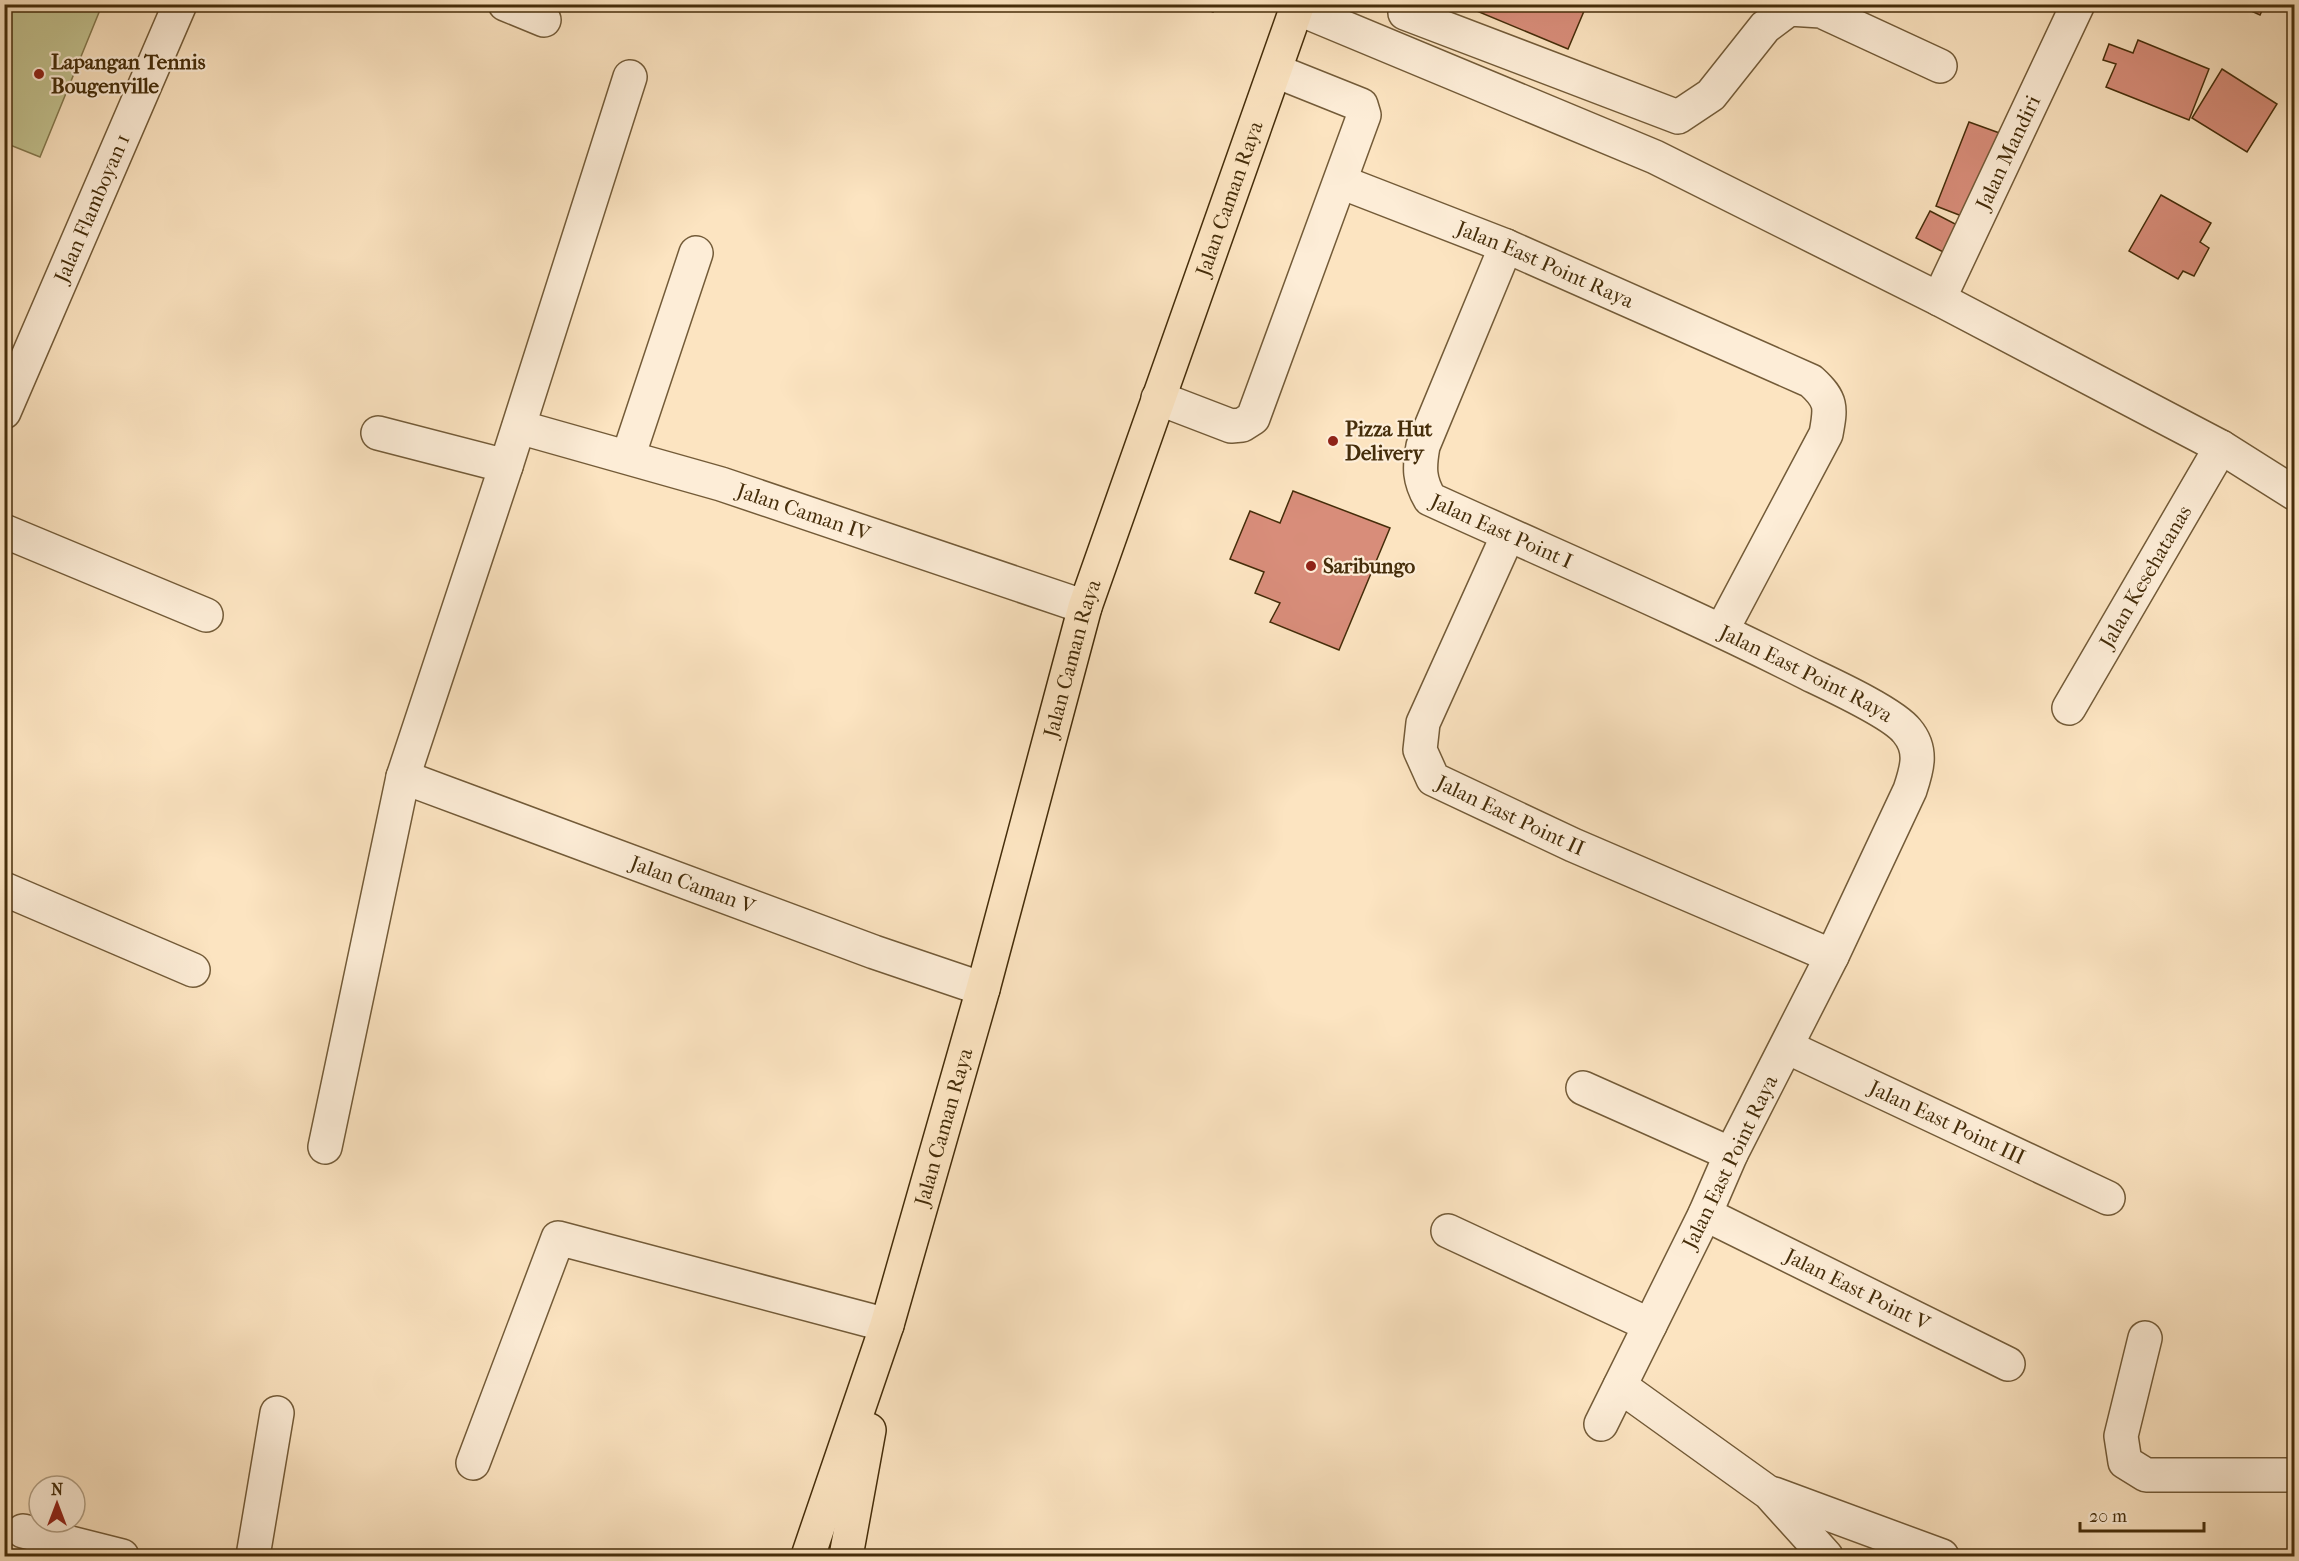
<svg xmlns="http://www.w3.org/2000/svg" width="2299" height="1561" font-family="'IM FELL French Canon',serif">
  <rect width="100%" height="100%" fill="#fce4c1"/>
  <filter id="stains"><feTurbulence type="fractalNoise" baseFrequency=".00333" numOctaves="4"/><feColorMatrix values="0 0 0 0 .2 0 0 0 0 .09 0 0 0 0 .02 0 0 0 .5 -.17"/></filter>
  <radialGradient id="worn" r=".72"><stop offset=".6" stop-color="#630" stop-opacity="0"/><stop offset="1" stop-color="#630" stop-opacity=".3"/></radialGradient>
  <path fill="#c3c390" stroke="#84784d" stroke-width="1.5" d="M4 5H102L40 157 5 143Z"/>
  <path fill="#d88d7a" stroke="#452d0a" stroke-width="1.5" d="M1192 4H1215L1213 12Z
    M1460 4H1587L1568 49Z
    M2236 4H2265L2260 15Z
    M2138 40 2209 69 2189 120 2106 87 2116 64 2103 60 2109 44 2133 53Z
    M2222 69 2277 104 2247 152 2192 118Z
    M1969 122 2005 135 1972 220 1936 206Z
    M2161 195 2211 223 2200 242 2209 248 2194 276 2183 271 2178 279 2129 251Z
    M1930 211 1963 228 1949 255 1916 238Z
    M1293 491 1390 528 1339 650 1270 622 1280 603 1255 593 1264 572 1230 559 1250 511 1280 523Z"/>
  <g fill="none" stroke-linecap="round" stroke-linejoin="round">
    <defs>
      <g id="minor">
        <path d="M505 4 544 20"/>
        <path d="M1408 4 1405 13 1678 117 1711 95 1765 27 1789 9 1821 11 1940 66"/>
        <path d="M1297 8 1655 157 1939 299 2221 447 2294 493"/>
        <path id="s1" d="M1341 182 1506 246 1811 381C1832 400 1831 407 1826 434L1722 630"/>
        <path id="s2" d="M1506 246 1423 446C1419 468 1419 480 1430 499 1557 557 1685 611 1809 674 1832 685 1893 713 1907 731 1923 750 1917 769 1910 790L1832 956 1731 1154 1705 1214 1601 1424"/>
        <path id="s3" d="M1939 299 2078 4"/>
        <path d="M1158 398 1231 426 1242 425 1253 418 1364 115 1361 105 1276 71"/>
        <path id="s4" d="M4 412 180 4"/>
        <path id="s5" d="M519 427 721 484 1085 607"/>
        <path d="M378 433 506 466"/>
        <path d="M628 457 696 253"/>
        <path d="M4 531 206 615"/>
        <path id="s6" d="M1508 535 1423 723 1420 750 1433 779 1573 845 1832 956"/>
        <path id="s7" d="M2069 708 2221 447"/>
        <path id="s8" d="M403 777 874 952 983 989"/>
        <path d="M4 889 193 970"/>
        <path id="s9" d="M1787 1047 2108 1198"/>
        <path d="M1583 1088 1731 1154"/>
        <path d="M325 1147 403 777 506 466 630 77"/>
        <path id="s10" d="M1705 1214 2008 1364"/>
        <path d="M1448 1231 1650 1325"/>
        <path d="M2145 1338 2121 1436 2125 1462 2146 1475H2294"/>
        <path d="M1620 1386 1769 1493 1826 1556"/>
        <path d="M473 1463 558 1238 887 1325"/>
        <path d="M1774 1494 1942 1556"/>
        <path d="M23 1531 122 1556"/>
        <path d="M253 1556 277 1413"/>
      </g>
      <g id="major">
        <path id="s11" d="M808 1556 887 1325 983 989 1085 607 1298 4"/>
        <path d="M846 1556 869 1430"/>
      </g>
    </defs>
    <use href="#minor" stroke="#735b38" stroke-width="36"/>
    <use href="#major" stroke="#452d0a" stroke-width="36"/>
    <use href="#minor" stroke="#fdedd7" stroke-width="33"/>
    <use href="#major" stroke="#fce4c1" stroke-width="33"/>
  </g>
  <g fill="#8f2418" stroke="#fdedd7" stroke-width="2">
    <circle cx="39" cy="74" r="6"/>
    <circle cx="1333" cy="441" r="6"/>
    <circle cx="1311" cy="566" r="6"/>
  </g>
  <g text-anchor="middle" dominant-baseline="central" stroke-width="4.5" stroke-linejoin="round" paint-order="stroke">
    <g font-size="21" font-weight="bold" fill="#452d0a" stroke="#fdedd7" text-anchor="start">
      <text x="51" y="62">Lapangan Tennis<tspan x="51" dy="24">Bougenville</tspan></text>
      <text x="1345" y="429">Pizza Hut<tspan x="1345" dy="24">Delivery</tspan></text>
      <text x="1323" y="566">Saribungo</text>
    </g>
    <g font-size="21" fill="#452d0a" stroke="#fdedd7">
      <text stroke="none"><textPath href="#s3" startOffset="162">Jalan Mandiri</textPath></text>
      <text stroke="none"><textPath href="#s11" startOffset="1422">Jalan Caman Raya</textPath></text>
      <text stroke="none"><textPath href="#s4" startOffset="222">Jalan Flamboyan 1</textPath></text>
      <text stroke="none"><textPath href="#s1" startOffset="220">Jalan East Point Raya</textPath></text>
      <text stroke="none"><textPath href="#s5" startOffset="297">Jalan Caman IV</textPath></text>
      <text stroke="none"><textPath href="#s2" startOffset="350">Jalan East Point I</textPath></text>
      <text stroke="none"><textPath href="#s7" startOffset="152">Jalan Kesehatanas</textPath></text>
      <text stroke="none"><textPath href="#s11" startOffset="936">Jalan Caman Raya</textPath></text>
      <text stroke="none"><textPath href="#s2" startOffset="686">Jalan East Point Raya</textPath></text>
      <text stroke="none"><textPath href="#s6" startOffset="351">Jalan East Point II</textPath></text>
      <text stroke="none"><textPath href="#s8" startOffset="309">Jalan Caman V</textPath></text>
      <text stroke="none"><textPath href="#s9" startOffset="177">Jalan East Point III</textPath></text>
      <text stroke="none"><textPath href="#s11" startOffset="450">Jalan Caman Raya</textPath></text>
      <text transform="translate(1730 1162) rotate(-64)">Jalan East Point Raya</text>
      <text stroke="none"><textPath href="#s10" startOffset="170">Jalan East Point V</textPath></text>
    </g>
  </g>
  <rect width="2299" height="1561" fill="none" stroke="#fce4c1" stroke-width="24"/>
  <rect x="6" y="6" width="2287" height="1549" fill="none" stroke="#452d0a" stroke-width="3"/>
  <rect x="12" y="12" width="2275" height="1537" fill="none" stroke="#452d0a" stroke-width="1.5"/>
  <g transform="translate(57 1504)"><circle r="28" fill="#fdedd7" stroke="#b3a085" stroke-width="1.5"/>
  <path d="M0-4.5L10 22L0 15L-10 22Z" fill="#8f2418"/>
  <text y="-9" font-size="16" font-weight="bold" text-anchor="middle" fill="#452d0a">N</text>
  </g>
  <path d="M2080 1522v9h124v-9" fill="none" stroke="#452d0a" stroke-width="3"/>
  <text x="2089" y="1522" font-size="18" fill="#452d0a" stroke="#fdedd7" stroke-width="4.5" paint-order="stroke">20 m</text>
  <rect width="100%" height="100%" filter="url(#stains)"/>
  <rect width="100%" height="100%" fill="url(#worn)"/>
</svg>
